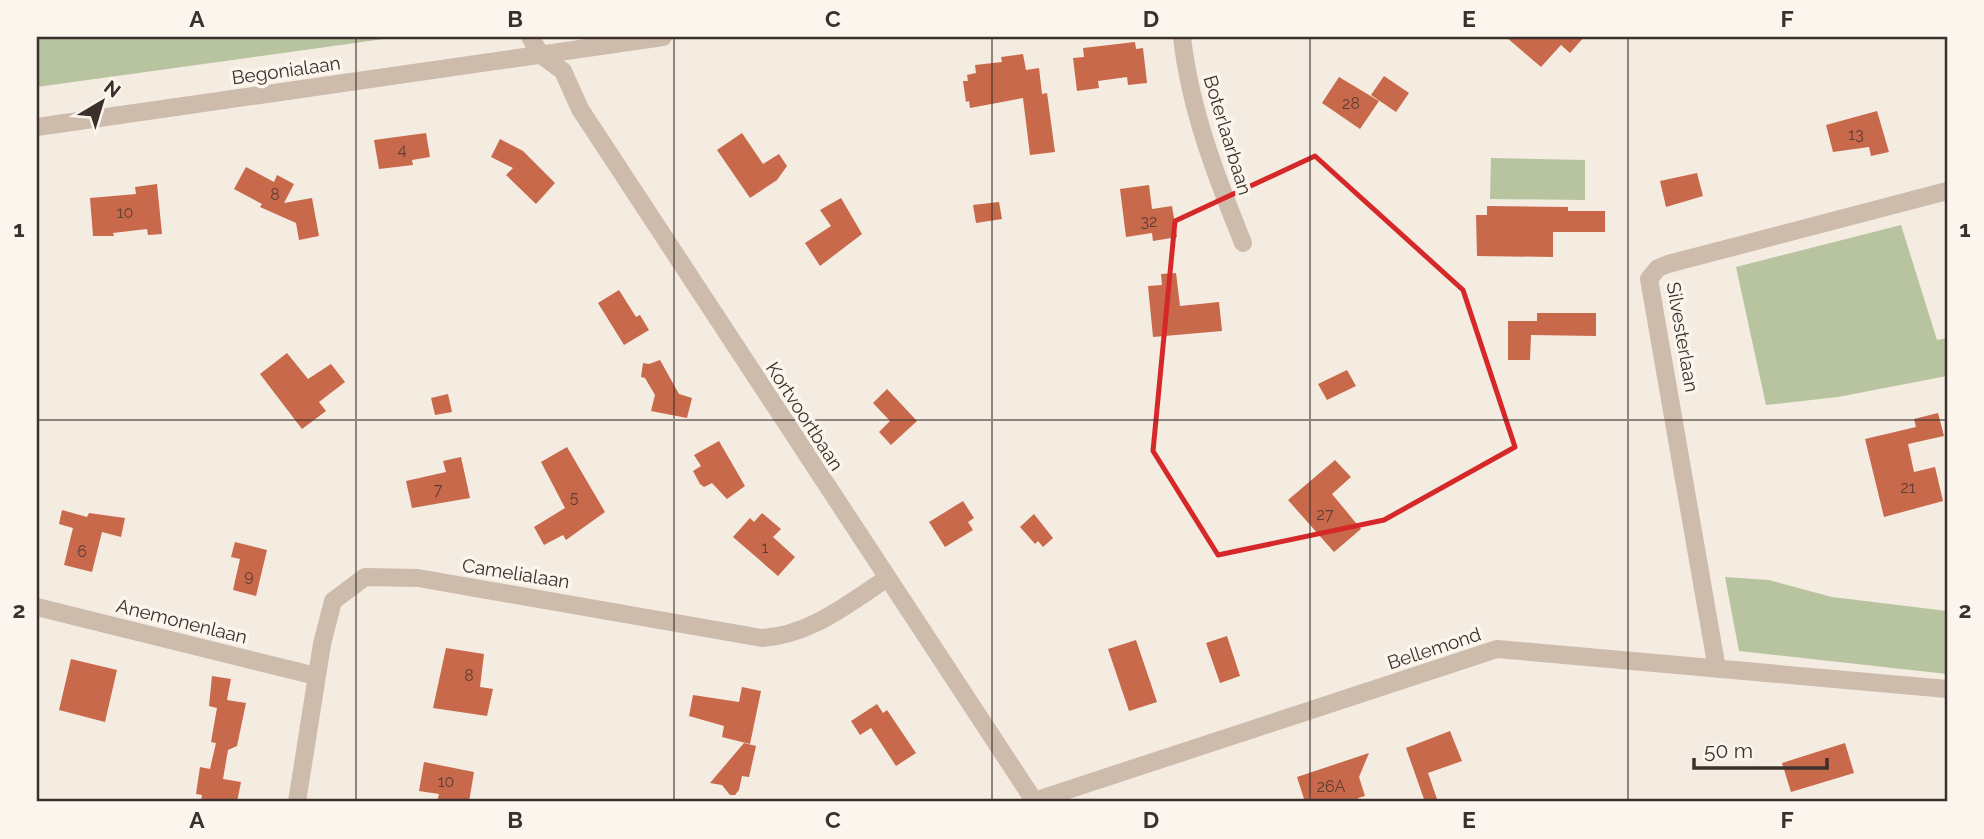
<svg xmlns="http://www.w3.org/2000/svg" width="1984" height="839" font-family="Raleway,sans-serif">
  <rect width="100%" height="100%" fill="#f4ebe1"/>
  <path fill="#b8c4a0" d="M37 37H398L37 87Z
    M1491 158 1585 160V200L1490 199Z
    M1901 225 1937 340 1947 338V376L1838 397 1766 405 1736 267Z
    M1725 577 1769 580 1832 597 1947 611V674L1739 651Z"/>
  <path fill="#c8694b" d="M1506 37H1584L1570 53 1561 45 1541 67Z
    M1135 42 1136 49 1143 48 1147 83 1128 85 1127 77 1098 81 1099 88 1077 91 1073 58 1084 57 1083 48Z
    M1023 54 1026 70 1039 68 1042 94 1047 93 1055 152 1030 155 1023 98 970 108 969 101 966 102 963 81H968L967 75 976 73 975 65 1002 62 1001 57Z
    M1384 76 1409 93 1396 112 1371 95Z
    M1339 77 1379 101 1360 129 1322 103Z
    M1877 111 1889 152 1871 156 1869 147 1833 152 1826 125Z
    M426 133 430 157 412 160 413 165 379 169 374 140Z
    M742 133 763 164 779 154 787 166 777 180 750 198 717 150Z
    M500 139 523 151 555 183 536 204 506 175 513 168 491 157Z
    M246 167 274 182 277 175 294 184 284 203 312 198 319 236 299 240 296 223 260 207 262 204 234 189Z
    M1697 173 1703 196 1666 207 1660 181Z
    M157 184 162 234 148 235 147 229 113 233 114 236H93L90 198 136 194 135 187Z
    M1149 185 1152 209 1172 206 1177 237 1153 241 1152 233 1126 237 1120 189Z
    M841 198 862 234 820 266 805 243 831 226 820 210Z
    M999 202 1002 219 976 223 973 205Z
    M1487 206 1568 207V211H1605V232H1553V257L1477 256 1476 215H1487Z
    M1176 273 1180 306 1219 302 1222 331 1153 337 1148 286 1162 285 1161 274Z
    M619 290 636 317 640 315 649 330 624 345 598 303Z
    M1537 313H1596V336L1531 335 1530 360H1508V321H1537Z
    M287 353 308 379 331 364 345 382 319 402 326 411 302 429 260 374Z
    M660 360 679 394 692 398 687 418 651 411 655 395 645 378 641 377 643 363 649 364Z
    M1347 370 1356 386 1327 400 1318 384Z
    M887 389 917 421 891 445 879 432 890 421 873 403Z
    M448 394 452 412 435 415 431 398Z
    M1938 413 1944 436 1908 444 1914 472 1935 467 1943 501 1884 517 1865 439 1916 427 1914 419Z
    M719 441 745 486 727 499 712 483 704 487 700 484 693 471 701 466 694 455Z
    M567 447 605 512 566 540 563 535 544 545 534 527 565 508 541 462Z
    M461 457 470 498 412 508 406 481 446 472 443 461Z
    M1335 460 1351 477 1332 494 1361 529 1334 552 1288 500Z
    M963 501 974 518 968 522 973 530 945 547 929 522Z
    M62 510 87 517 89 513 125 518 121 537 102 532 92 572 64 565 73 528 59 524Z
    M762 513 781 529 773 537 795 557 778 576 733 537 750 518 754 522Z
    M1034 514 1053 538 1043 547 1038 541 1035 544 1020 527Z
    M235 542 267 550 256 596 233 590 240 559 231 557Z
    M1227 636 1240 676 1220 683 1206 643Z
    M1136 640 1157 702 1129 711 1108 649Z
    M446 648 484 654 480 687 493 689 487 716 433 708Z
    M71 659 117 670 105 722 59 710Z
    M212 676 231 679 227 700 246 703 237 746 228 750 223 779 241 782 237 802H201L202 795 196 794 200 767 210 769 216 743 211 742 217 708 209 706Z
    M742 687 761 691 750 744 722 737 724 726 689 716 693 695 739 702Z
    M877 704 883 713 887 710 916 753 896 766 871 728 860 735 851 721Z
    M1450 731 1462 761 1428 773 1438 802H1425L1406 748Z
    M744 743 756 746 749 777 742 776 739 790 735 795H730L722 785 710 783Z
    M1845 743 1854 773 1791 792 1782 763Z
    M1369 753 1359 777 1365 796 1358 798 1359 802H1305L1297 777Z
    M424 762 474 772 469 802H437L439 794 419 791Z"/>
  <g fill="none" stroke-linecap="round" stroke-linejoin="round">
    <path stroke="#cdbbac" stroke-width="18" d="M530 37 541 55 563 71 580 109 1035 802
      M1182 37C1190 109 1216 176 1243 243
      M37 127 663 37
      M37 607 316 676
      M1717 669 1649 279 1658 268 1668 264 1947 191
      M1034 801 1497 649 1947 689
      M297 802 322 644 333 601 365 577 418 578 762 638C810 635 846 605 886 579"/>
  </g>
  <path fill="none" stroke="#d62828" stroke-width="5" stroke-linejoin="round" d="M1315 156 1463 290 1515 447 1384 520 1218 555 1153 451 1175 221Z"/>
  <path fill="none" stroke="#3b302b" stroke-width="2" stroke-opacity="0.55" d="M356 37V802M674 37V802M992 37V802M1310 37V802M1628 37V802M37 420H1947"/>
  <g text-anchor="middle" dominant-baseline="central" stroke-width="7" stroke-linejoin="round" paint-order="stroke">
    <g font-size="16" fill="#5e3e33">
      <text x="1351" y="103">28</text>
      <text x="1856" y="134">13</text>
      <text x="402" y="149">4</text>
      <text x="275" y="194">8</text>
      <text x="125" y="212">10</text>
      <text x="1149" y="221">32</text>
      <text x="1908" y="487">21</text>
      <text x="438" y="489">7</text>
      <text x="574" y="497">5</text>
      <text x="1325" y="514">27</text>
      <text x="765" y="547">1</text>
      <text x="82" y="551">6</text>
      <text x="249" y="575">9</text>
      <text x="469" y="675">8</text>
      <text x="446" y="781">10</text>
      <text x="1331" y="786">26A</text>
    </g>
    <g font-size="19" fill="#3b302b" stroke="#fbf5ee">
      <text transform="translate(286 70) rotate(-8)">Begonialaan</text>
      <text transform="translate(1228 135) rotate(73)">Boterlaarbaan</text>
      <text transform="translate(1683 337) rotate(80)">Silvesterlaan</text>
      <text transform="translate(805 416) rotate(57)">Kortvoortbaan</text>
      <text transform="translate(516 573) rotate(9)">Camelialaan</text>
      <text transform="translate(182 621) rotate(14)">Anemonenlaan</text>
      <text transform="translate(1434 648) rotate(-18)">Bellemond</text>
    </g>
  </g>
  <rect width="1984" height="839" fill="none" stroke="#fbf5ee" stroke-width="77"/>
  <g transform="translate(102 102) rotate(38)" stroke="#fbf5ee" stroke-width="5" paint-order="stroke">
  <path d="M0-5L12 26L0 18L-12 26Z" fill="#3b302b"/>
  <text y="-10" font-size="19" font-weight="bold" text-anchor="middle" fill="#3b302b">N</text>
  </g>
  <path d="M1694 758v10h133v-10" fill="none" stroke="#3b302b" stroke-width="3.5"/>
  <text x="1704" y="758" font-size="21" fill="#3b302b" stroke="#fbf5ee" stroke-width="5" paint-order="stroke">50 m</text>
  <rect x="38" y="38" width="1908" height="762" fill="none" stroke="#3b302b" stroke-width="2.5"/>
  <g font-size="23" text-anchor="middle" font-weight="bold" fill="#3b302b">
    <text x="197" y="27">A</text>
    <text x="515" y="27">B</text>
    <text x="833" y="27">C</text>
    <text x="1151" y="27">D</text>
    <text x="1469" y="27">E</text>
    <text x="1787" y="27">F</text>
    <text x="19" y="237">1</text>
    <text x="1965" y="237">1</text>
    <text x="19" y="618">2</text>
    <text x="1965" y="618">2</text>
    <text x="197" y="828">A</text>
    <text x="515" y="828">B</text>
    <text x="833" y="828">C</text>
    <text x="1151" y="828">D</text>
    <text x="1469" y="828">E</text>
    <text x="1787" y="828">F</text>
  </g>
</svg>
